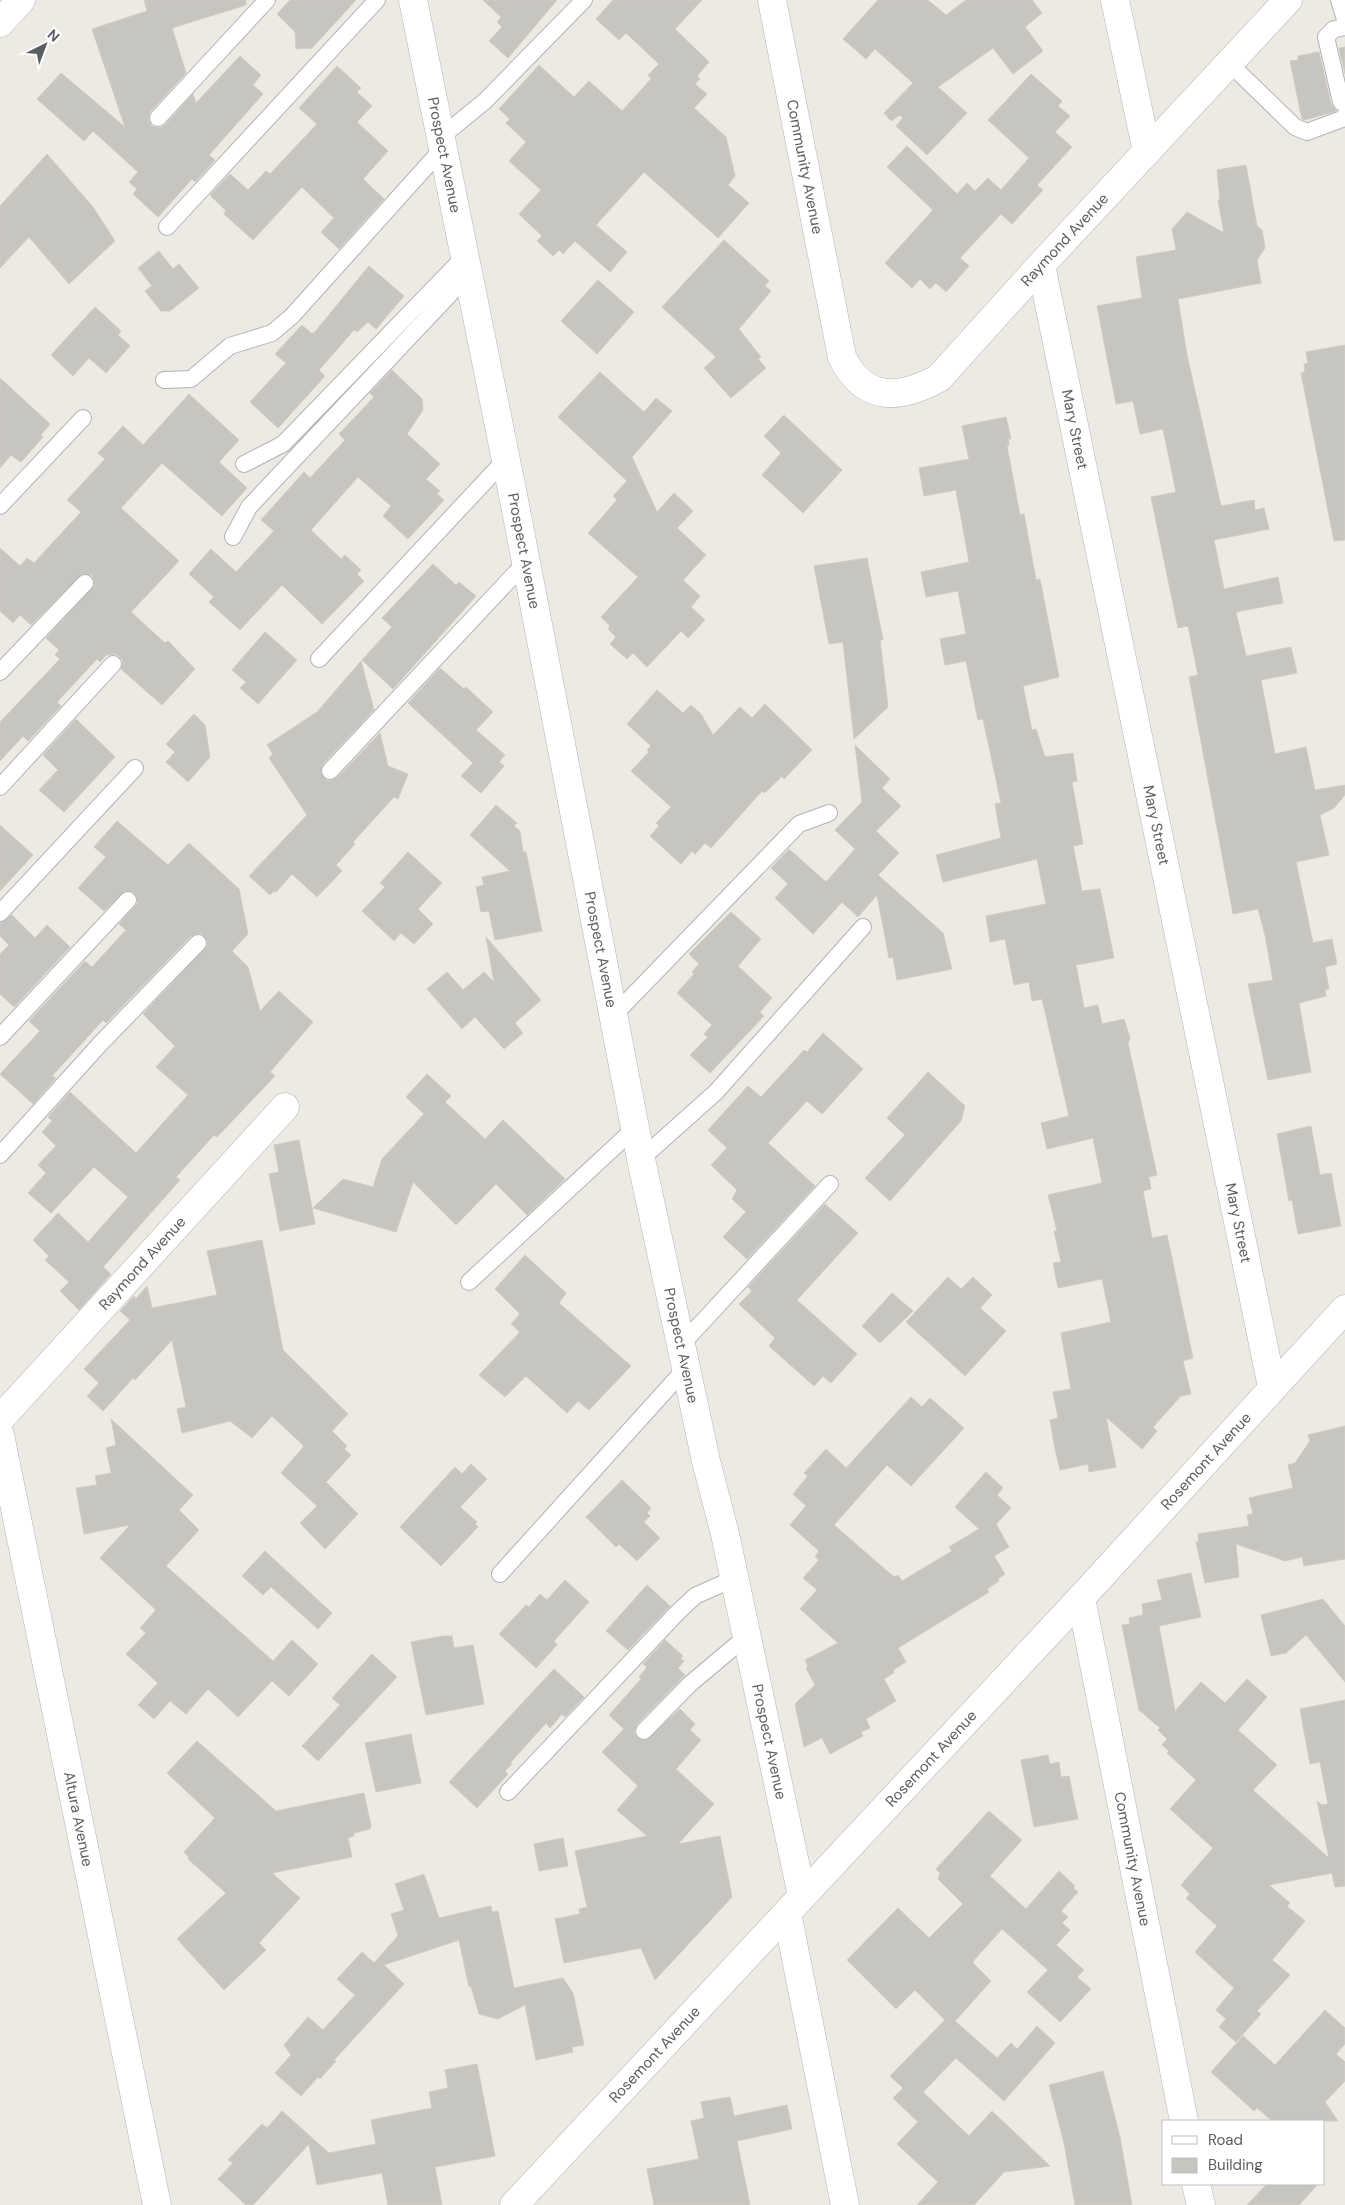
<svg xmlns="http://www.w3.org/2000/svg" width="1345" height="2205" font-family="'DM Sans',sans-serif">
  <rect width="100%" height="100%" fill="#eceae3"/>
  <path fill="#c7c5c0" stroke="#d0ccc2" d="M144 0H246V5L172 28 186 73 150 112 148 120 152 126 160 128 165 125 193 94 196 103 240 56 261 75 253 85 263 94 209 155 215 160 195 182 192 179 158 217 133 194 137 189 129 182 138 172 93 131 84 141 37 99 61 73 125 127 92 29 147 11Z
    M290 0H356L312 48 296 49 295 32 277 14Z
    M483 0H557L508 58 489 41 502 27 497 22 501 17Z
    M613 0H702L675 29 709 62 697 76 700 79 695 84 707 94 694 108 726 137 735 176 728 185 749 203 718 238 644 172 596 225 627 252 610 272 575 241 563 254 559 250 553 256 537 241 542 236 519 214 541 190 509 161 526 142 506 123 510 119 499 109 539 65 574 97 589 81 622 111 651 79 648 75 659 64 626 33 619 40 596 19Z
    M878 0H928L946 15 966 0H1032L1042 13 1025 27 1043 51 1013 74 993 48 938 87 967 113 927 155 896 126 903 118 900 115 891 121 884 113 913 83 875 49 866 59 843 39Z
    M1345 47V74L1339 48Z
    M1319 52 1331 104 1336 111 1305 120 1302 119 1290 61 1298 60V56Z
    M337 66 361 88 357 92 372 106 357 122 388 151 363 179 384 199 339 249 321 232 334 218 302 187 253 240 224 214 226 211 210 195 230 174 248 190 266 171 270 174 317 124 299 108Z
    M1031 74 1062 101 1058 106 1070 116 1055 132 1072 147 1037 185 1043 190 1012 224 1001 214 960 258 969 266 946 292 936 283 930 289 920 279 912 288 885 263 933 210 887 167 907 146 957 194 967 183 975 191 988 178 1001 190 1029 158 988 120Z
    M47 154 93 207 115 241 69 284 29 237 0 268V206Z
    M1246 165 1257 226 1262 230 1265 248 1257 260 1261 283 1178 299 1187 355 1221 506 1254 500 1255 510 1264 508 1269 529 1214 540 1224 589 1278 577 1283 603 1236 612 1246 656 1291 647 1297 673 1261 680 1275 754 1306 747 1315 790 1345 785V795L1334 808 1320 815 1329 855 1296 862 1313 943 1332 939 1337 964 1325 967 1329 989 1325 990 1326 996 1299 1003 1311 1072 1268 1080 1248 984 1273 980 1265 935 1258 909 1233 914 1189 677 1198 675 1188 626 1178 628 1151 497 1176 492 1163 429 1140 434 1133 401 1116 404 1097 306 1142 298 1136 257 1176 250 1172 229 1187 212 1224 233 1218 200H1220L1217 170Z
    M724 240 769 281 765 286 771 291 739 329 761 357 758 359 766 368 731 398 704 368 716 357 662 307Z
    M159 251 173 269 179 264 199 288 170 311H161L145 291 152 286 138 268Z
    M369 266 404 296 376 329 368 322 357 332 354 330 319 370 325 376 278 428 250 402 286 363 275 354 302 325 311 333H314Z
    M598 280 634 312 597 354 561 321Z
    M95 307 121 331 118 335 130 346 106 373 89 358 73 376 51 355Z
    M1345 345V540L1334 541 1301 373 1305 372 1304 364 1308 363 1306 352Z
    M392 370 422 399 423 410 407 434 440 464 426 479 440 491 437 494 444 500 408 539 383 516 391 506 358 477 311 530 341 559 345 555 361 570 357 574 364 581 322 624 282 585 240 630 209 602 214 597 189 574 211 549 236 572 274 531 261 520 304 472 310 478 345 440 339 434 374 397 370 393Z
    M600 372 644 412 656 398 672 411 632 457 657 512 674 493 693 511 677 528 706 555 683 580 700 596 691 607 705 620 688 638 681 631 647 667 633 653 627 659 610 644 616 637 608 629 610 626 601 617 638 577 588 533 617 500 613 496 627 481 558 417Z
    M0 378 50 424 41 435 43 437 21 462 11 455 0 468Z
    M189 394 239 440 219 462 247 488 222 516 162 463 121 508 179 561 131 612 165 643 168 641 195 669 162 705 121 669 123 661 119 656 115 654 106 655 100 662 97 659 57 702 61 706 28 741 23 736 0 761V722L60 659 55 655 59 650 46 638 95 585 92 575 82 574 31 625 20 615 13 623 0 611V548L20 566 27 558 34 563 81 512 67 500 105 459 98 453 123 426 143 445Z
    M784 415 842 470 803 513 762 475 781 453 764 436Z
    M1006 417 1011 439H1008L1009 445 1007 446 1020 515 1024 514 1036 580 1040 579 1059 677 1023 686 1032 730 1036 729 1045 757 1073 753 1077 781 1072 782 1083 844 1073 846 1082 891 1100 889 1114 958 1076 965 1084 1008 1098 1005 1102 1024 1124 1019 1130 1038 1128 1043 1157 1175 1149 1177 1151 1189 1143 1191 1152 1238 1167 1235 1193 1358 1183 1361 1191 1394 1181 1396 1153 1427 1157 1431 1142 1449 1106 1417 1116 1467 1089 1472 1088 1464 1060 1470 1055 1449 1050 1420 1058 1418 1053 1392 1071 1389 1061 1333 1111 1322 1102 1279 1058 1288 1053 1263 1061 1262 1054 1231H1057L1048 1195 1102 1183 1093 1138 1047 1149 1041 1123 1069 1116 1042 999 1032 1001 1029 982 1014 985 1005 939 990 942 986 916 1046 904 1037 859 943 882 936 855 1001 838 995 804 1001 803 983 719 978 720 966 661 945 665 940 639 966 634 958 591 926 597 921 572 969 562 956 490 924 496 919 468 969 459 962 426Z
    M867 558 883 640H880L888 707 854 739 843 642 829 644 814 566Z
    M433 564 456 585 459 582 476 596 393 689 362 660 392 627 382 618Z
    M265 632 297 660 258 704 240 688 246 682 232 670Z
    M361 661 374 710 323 764 321 774 328 781 337 778 380 733 388 766 408 774 398 799 394 797 353 842 355 844 336 865 342 871 317 897 292 874 276 892 274 891 270 895 249 876 307 815 269 758 273 754 267 745 317 712Z
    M440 668 464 689 466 687 493 712 476 730 505 755 499 762 504 766 481 793 461 776 473 763 408 703Z
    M657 690 683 713 691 705 701 714 713 735 740 707 752 718 765 704 812 750 784 779 782 776 770 788 764 793 762 791 711 848 705 843 695 854 692 851 681 864 650 836 659 826 656 823 671 807 631 771 649 752 647 750 651 746 627 724Z
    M194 714 205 725 210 757 188 782 166 762 175 752 166 744Z
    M76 719 115 757 64 812 39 790 58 770 43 755Z
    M855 745 890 779 882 788 901 806 876 831 899 853 878 875 943 933 952 969 897 980 893 957 889 958 877 895 858 917 842 902 813 934 775 898 788 884 771 868 789 849 826 882 855 849 835 830 862 802Z
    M496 805 517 823 514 826 520 831 523 852H526L542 931 495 940 489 911 481 912 476 887 484 885 482 877 510 871 470 835Z
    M117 821 168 865 189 843 239 889 248 934 232 951 248 967 260 1011 279 991 313 1022 270 1072 275 1076 217 1137 214 1135 176 1177 180 1180 103 1267 111 1274 79 1310 60 1291 69 1282 45 1260 49 1256 33 1240 58 1213 88 1242 128 1197 94 1167 51 1213 28 1193 46 1173 38 1165 56 1146 42 1132 52 1121 48 1117 70 1092 136 1153 188 1095 156 1067 175 1046 143 1014 208 945 207 940 201 933 191 936 106 1023 103 1020 52 1076 56 1078 33 1104 0 1074 40 1031 29 1021 85 961 92 967 126 930 119 924 138 903 134 892 125 891 104 911 78 888 106 857 94 847Z
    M0 825 33 855 0 891Z
    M408 852 442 883 418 909 433 924 414 944 401 933 394 941 362 911 385 887 380 883Z
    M731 912 761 939 738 966 772 998 760 1012 764 1016 710 1073 690 1055 708 1037 704 1034 712 1025 677 993 694 974 692 972 699 964 689 954Z
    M12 915 35 938 47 925 70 947 14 1007 0 994V954L9 945 0 936V923Z
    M486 937 541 1000 515 1023 523 1033 504 1049 475 1017 462 1029 427 989 447 972 463 990 484 972 494 982Z
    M823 1033 863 1069 822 1114 807 1101 768 1143 815 1186 747 1259 723 1237 746 1212 732 1199 737 1190 711 1165 727 1148 708 1130 748 1086 761 1097 804 1050 807 1052Z
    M928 1072 965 1106 961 1121 890 1201 865 1178 905 1135 887 1118Z
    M427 1074 451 1096 445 1102 485 1139 503 1120 565 1179 527 1215 496 1184 456 1225 413 1182 396 1232 313 1208 343 1179 373 1187 382 1159 424 1114 406 1097Z
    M1311 1126 1320 1175 1331 1173 1341 1226 1298 1234 1292 1200 1289 1201 1277 1134Z
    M299 1140 315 1224 280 1231 269 1174 279 1172 274 1145Z
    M825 1204 858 1233 797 1300 857 1354 831 1383 823 1376 814 1386 769 1346 775 1338 739 1304 752 1291 748 1287Z
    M262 1240 283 1350 348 1414 332 1431 347 1446 344 1449 351 1455 326 1482 358 1514 325 1549 300 1523 317 1506 281 1473 304 1446 272 1416 252 1438 230 1421 182 1433 177 1409 186 1407 172 1340 135 1380 133 1378 103 1411 87 1396 99 1383 84 1369 130 1320 120 1311 134 1296 136 1299 147 1286 152 1308 217 1295 207 1251Z
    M525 1255 566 1293 559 1303 631 1366 589 1410 578 1401 567 1413 526 1376 505 1397 479 1375 520 1332 511 1324 520 1314 495 1289Z
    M948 1277 961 1289 973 1277 992 1295 980 1308 1006 1331 965 1376 906 1322Z
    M892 1293 913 1311 880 1343 862 1326Z
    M911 1397 922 1407 930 1398 964 1428 911 1486 887 1465 834 1525 894 1577 898 1575 902 1581 952 1551 949 1547 979 1529 955 1507 986 1472 1003 1488 997 1495 1011 1508 996 1524 1009 1547 994 1556 1005 1574 998 1579 999 1581 987 1589 989 1592 898 1648 906 1662 893 1670 894 1673 884 1679 896 1701 866 1719 870 1728 861 1732 863 1736 830 1754 822 1738 804 1747 795 1704 815 1685 806 1668 808 1666 805 1660 838 1643 800 1609 817 1590 803 1578 819 1560 815 1557 819 1551 790 1525 806 1506 793 1494 808 1476 804 1473 826 1449 846 1468Z
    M111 1419 193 1495 179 1510 199 1530 166 1566 273 1661 292 1640 318 1664 289 1696 272 1681 238 1717 208 1689 186 1714 170 1701 154 1719 138 1705 158 1683 126 1654 146 1633 140 1628 156 1610 100 1558 130 1525 84 1534 76 1488 97 1485 95 1476 111 1473 106 1448 116 1445Z
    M1345 1426V1559L1304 1566 1302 1557 1285 1561 1236 1544 1239 1577 1205 1583 1196 1542H1199L1198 1534 1249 1526 1247 1515 1253 1514 1249 1498 1293 1488 1288 1465 1295 1463 1310 1441 1308 1435Z
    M471 1464 487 1479 460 1507 477 1522 475 1524 478 1527 441 1566 400 1527 455 1467 462 1474Z
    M622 1480 651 1508 647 1513 650 1516 644 1522 660 1538 637 1561 619 1544 616 1547 586 1517Z
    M265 1551 332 1613 318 1629 271 1587 263 1595 242 1576Z
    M1191 1573 1201 1617 1159 1626 1175 1711 1201 1682 1225 1703 1247 1679 1267 1697 1238 1730 1277 1765 1253 1790 1329 1858 1317 1801 1322 1805 1328 1804 1320 1762 1310 1764 1300 1709 1345 1700V1886L1335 1887 1332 1873 1269 1885 1290 1903 1287 1906 1305 1921 1272 1960 1290 1975 1257 2011 1261 2014 1236 2042 1219 2027 1226 2019 1216 2010 1234 1988 1195 1952 1217 1926 1186 1898 1190 1894 1181 1885 1213 1848 1170 1809 1196 1780 1167 1753 1169 1751 1162 1745 1167 1739 1158 1730 1160 1728 1139 1710 1122 1625 1130 1624 1129 1618 1143 1615 1142 1604 1162 1600 1157 1580Z
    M565 1580 589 1602 554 1641 557 1645 536 1668 499 1634 526 1605 529 1607 540 1594 547 1600Z
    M647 1585 670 1606 628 1650 606 1631Z
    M1323 1599 1345 1626V1682L1306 1635 1286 1653 1271 1656 1261 1615Z
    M443 1636H452L454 1648 473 1645 484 1704 426 1715 411 1642Z
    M665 1640 683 1656 680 1658 684 1661 678 1668 685 1675 637 1724 634 1733 641 1740H647L680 1709 695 1724 690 1730 701 1740 676 1769 714 1804 678 1844 720 1836 732 1897 655 1980 641 1948 564 1963 555 1919 580 1914 579 1909 587 1907 575 1851 647 1836 617 1810 638 1786 602 1752 624 1729 609 1715 641 1679 639 1677 647 1667 643 1664Z
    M372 1654 397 1677 318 1761 302 1746 340 1705 332 1698Z
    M554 1669 584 1697 565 1717 562 1714 550 1728 546 1723 510 1763 512 1764 505 1771 508 1774 477 1808 449 1782Z
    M411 1734 421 1783 376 1792 365 1743Z
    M197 1741 276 1811 364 1793 371 1826 370 1829 354 1833V1836L348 1838 352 1857 272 1873 300 1898 259 1943 266 1950 224 1990 177 1939 226 1893 188 1859 189 1857 184 1852 215 1818 167 1773Z
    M1048 1755 1050 1764 1059 1762 1061 1777 1069 1776 1078 1819 1034 1827 1021 1760Z
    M989 1811 1022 1840 990 1876 1026 1909 1059 1871 1075 1886 1073 1888 1078 1892 1061 1911 1068 1917 1062 1923 1070 1930 1056 1945 1084 1970 1077 1977 1091 1989 1060 2022 1027 1992 1048 1970 1002 1929 974 1960 973 1963 991 1981 955 2021 997 2058 1011 2043 1017 2049 1037 2026 1055 2043 1004 2101 956 2058 923 2092 969 2136 992 2111 1050 2166 1004 2172 974 2205H917L938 2182 897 2144 918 2122 893 2098 903 2088 890 2076 945 2020 915 1990 896 2009 847 1960 898 1908 929 1938 963 1904 938 1879 940 1873 936 1869Z
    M563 1838 568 1866 539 1871 534 1844Z
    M424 1874 439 1918 491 1906 492 1912 498 1911 514 1988 563 1978 573 1993 584 2045 572 2047 573 2052 536 2060 525 2005 498 2019 479 2014 471 1986 469 1987 459 1940 384 1965 404 1984 334 2060 336 2061 320 2079 318 2077 301 2096 275 2073 291 2055 284 2045 308 2017 323 2030 355 1995 337 1979 362 1952 374 1963 398 1936 391 1914 404 1910 395 1884Z
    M1325 2010 1345 2028V2044L1336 2054 1345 2062V2081L1325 2102 1338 2121H1272L1257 2108 1254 2111 1211 2072 1243 2036 1275 2065Z
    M477 2064 495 2156 435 2167 442 2205H388L382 2173 317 2185 309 2144 253 2205H246L218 2179 233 2163 228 2160 262 2124 267 2128 282 2111 329 2153 376 2144 371 2120 432 2108 429 2092 448 2088 445 2070Z
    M1103 2071 1120 2137 1132 2205H1075L1064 2143 1049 2085Z
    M730 2097 734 2116 787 2105 792 2129 737 2141 750 2205H654L647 2169 699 2159 691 2121 704 2118 701 2102Z
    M1267 2184H1318L1299 2205H1247Z"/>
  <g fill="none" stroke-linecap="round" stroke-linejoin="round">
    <defs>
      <path id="lane" d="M1339 0 1345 19
        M1345 27 1334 29 1326 37 1341 102 1345 104
        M1229 63 1295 127 1307 132 1342 119 1345 116
        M158 118 267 0
        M441 137 485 101 584 0
        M167 227 377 0
        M164 380 191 379 230 346 272 333 292 316 443 148
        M244 464 283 444 465 256
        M0 506 83 418
        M233 537 249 507 468 275
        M319 659 506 459
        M0 672 85 583
        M330 771 526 562
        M0 787 113 664
        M0 913 135 768
        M612 1017 799 824 829 813
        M0 1037 128 900
        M0 1155 100 1044 198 943
        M641 1159 716 1092 863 927
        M469 1282 635 1128
        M681 1345 830 1184
        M500 1574 686 1368
        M644 1731 690 1684 747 1636
        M508 1792 677 1613 695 1596 735 1578"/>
      <g id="street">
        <path id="s1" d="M413 0 514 500 641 1159 706 1461 725 1534 802 1896"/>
        <path id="s2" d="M772 0 842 357C864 402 899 400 939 378L1041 265 1288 0"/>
        <path d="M1115 0 1147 152"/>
        <path id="s3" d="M1041 265 1272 1387"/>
        <path id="s4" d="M0 1419 285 1107"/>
        <path id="s5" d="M0 1435 157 2205"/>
        <path id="s6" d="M1081 1598 1184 2121"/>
        <path d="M787 1913 845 2205"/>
        <path d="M1196 2184 1201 2205"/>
      </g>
      <g id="secondary">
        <path d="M0 23 21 0"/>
        <path id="s7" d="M514 2205 1081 1598 1345 1309"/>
      </g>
    </defs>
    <use href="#lane" stroke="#b0b3b7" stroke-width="18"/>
    <use href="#street" stroke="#b0b3b7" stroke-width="29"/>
    <use href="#secondary" stroke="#afb2b6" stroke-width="29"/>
    <use href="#lane" stroke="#fff" stroke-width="16"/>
    <use href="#street" stroke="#fff" stroke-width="28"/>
    <use href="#secondary" stroke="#fff" stroke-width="28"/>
  </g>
  <g text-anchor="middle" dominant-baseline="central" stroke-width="4.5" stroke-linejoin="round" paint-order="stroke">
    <g font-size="15" fill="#5b5e62" stroke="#fff">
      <text stroke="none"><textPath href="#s1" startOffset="158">Prospect Avenue</textPath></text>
      <text stroke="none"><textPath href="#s2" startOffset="170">Community Avenue</textPath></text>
      <text stroke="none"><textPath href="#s2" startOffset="666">Raymond Avenue</textPath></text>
      <text stroke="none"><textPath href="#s3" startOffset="168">Mary Street</textPath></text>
      <text stroke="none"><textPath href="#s1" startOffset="562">Prospect Avenue</textPath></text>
      <text stroke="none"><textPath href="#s3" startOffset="572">Mary Street</textPath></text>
      <text stroke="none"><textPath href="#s1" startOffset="968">Prospect Avenue</textPath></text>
      <text stroke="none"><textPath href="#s3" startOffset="978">Mary Street</textPath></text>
      <text stroke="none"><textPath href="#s4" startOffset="211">Raymond Avenue</textPath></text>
      <text stroke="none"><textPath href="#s1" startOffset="1372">Prospect Avenue</textPath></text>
      <text stroke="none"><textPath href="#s7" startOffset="1016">Rosemont Avenue</textPath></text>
      <text stroke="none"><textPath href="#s1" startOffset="1778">Prospect Avenue</textPath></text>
      <text stroke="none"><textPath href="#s7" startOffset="611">Rosemont Avenue</textPath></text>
      <text stroke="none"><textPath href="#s5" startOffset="392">Altura Avenue</textPath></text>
      <text stroke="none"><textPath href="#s6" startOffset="266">Community Avenue</textPath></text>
      <text stroke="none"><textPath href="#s7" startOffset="206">Rosemont Avenue</textPath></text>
    </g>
  </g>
  <rect x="1162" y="2120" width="162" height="65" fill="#ffffff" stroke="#bdbfc0"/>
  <rect x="1172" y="2136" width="25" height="8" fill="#ffffff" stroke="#bdbfc0"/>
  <text x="1208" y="2145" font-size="15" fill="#5b5e62">Road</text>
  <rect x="1172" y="2158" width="25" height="15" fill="#c7c5c0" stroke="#bdbfc0"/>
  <text x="1208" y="2170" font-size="15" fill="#5b5e62">Building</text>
  <g transform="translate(45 45) rotate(42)" stroke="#ffffff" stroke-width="4" paint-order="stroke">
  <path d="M0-4L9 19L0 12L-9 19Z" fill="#5b5e62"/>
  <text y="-8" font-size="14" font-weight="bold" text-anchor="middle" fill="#5b5e62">N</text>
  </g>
</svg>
